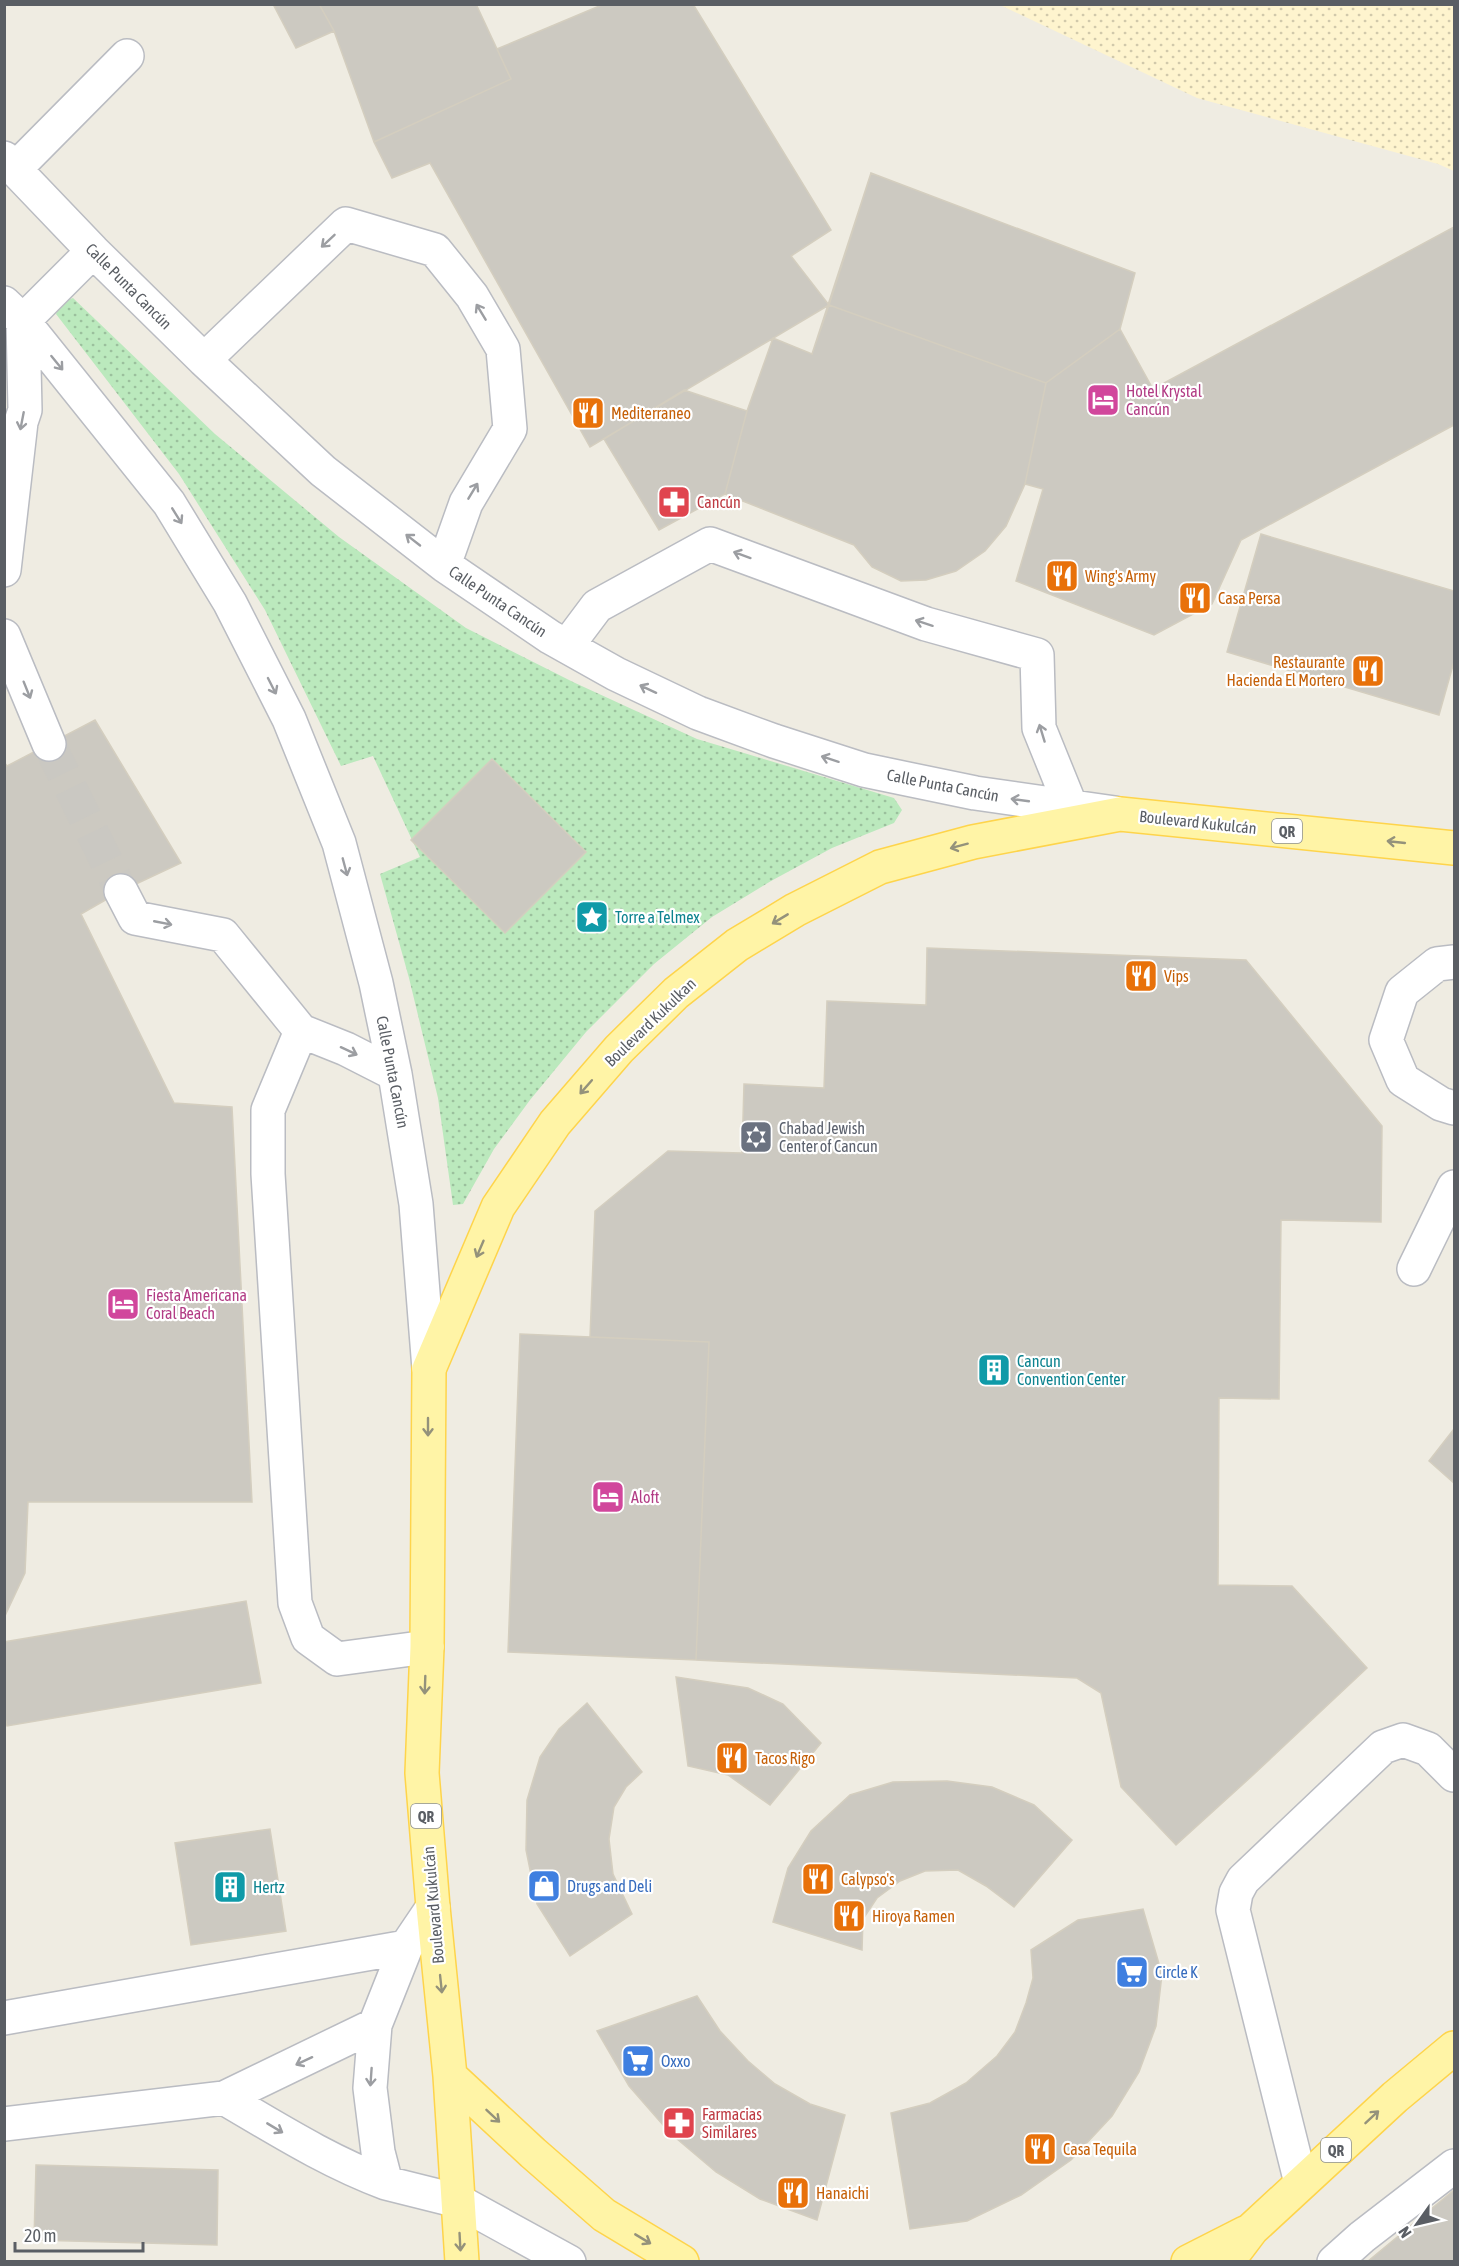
<svg xmlns="http://www.w3.org/2000/svg" width="1459" height="2266" font-family="'Asap Condensed',sans-serif">
  <defs>
    <pattern id="green-dots" width="8" height="8" patternUnits="userSpaceOnUse" patternTransform="scale(1.5)"><rect width="8" height="8" fill="#bbe9bd"/><path d="M2 2h.1M6 6h.1" fill="none" stroke="#9bc09d" stroke-width="1.8" stroke-linecap="round"/></pattern>
    <pattern id="sand-dots" width="8" height="8" patternUnits="userSpaceOnUse" patternTransform="scale(1.5)"><rect width="8" height="8" fill="#fef4ce"/><path d="M2 2h.1M6 6h.1" fill="none" stroke="#d1c9ab" stroke-width="1.8" stroke-linecap="round"/></pattern>
  </defs>
  <rect width="100%" height="100%" fill="#efece2"/>
  <path fill="url(#green-dots)" d="M73 298 215 434 339 537 466 628 573 682 697 739 894 798 902 810 894 823 832 848 771 881 712 917 654 964 586 1032 530 1100 494 1149 463 1204 453 1205 438 1098 409 978 380 874 420 857 373 756 341 766 265 610 179 474 56 314 61 302Z"/>
  <path fill="url(#sand-dots)" d="M1000 5H1454V171L1438 164 1197 98Z"/>
  <path fill="#ccc9c1" stroke="#d4cebf" stroke-width="1.5" d="M273 4H476L497 49 604 4H693L831 230 791 256 829 305 590 447 430 163 392 178 374 142 334 31 296 48Z
    M273 4H319L334 31 296 48Z
    M319 4H476L511 79 374 142 334 31Z
    M604 4H693L831 230 791 256 829 305 590 447 430 163 392 178 374 142 511 79 497 49Z
    M871 173 1135 273 1120 329 1153 389 1454 227V425L1241 540 1212 604 1154 635 1016 581 1043 489 1025 484 1006 526 985 551 956 571 926 580 901 581 872 567 854 545 725 494 747 411 773 338 812 354Z
    M871 173 1135 273 1120 329 1046 383 829 305Z
    M1454 227V425L1241 540 1212 604 1154 635 1016 581 1043 489 1025 484 1046 383 1120 329 1153 389Z
    M829 305 1046 383 1025 484 1006 526 985 551 956 571 926 580 901 581 872 567 854 545 725 494 747 411 773 338 812 354Z
    M684 390 747 411 725 494 659 530 604 439Z
    M1261 534 1454 591V662L1439 715 1227 652Z
    M95 720 181 863 121 891 81 914 174 1103 232 1107 252 1502H28L25 1573 4 1618V762L7 766Z
    M492 759 586 852 505 933 411 840Z
    M927 948 1246 960 1382 1126 1381 1222 1281 1220 1279 1399 1219 1398 1218 1585 1292 1586 1367 1668 1253 1775 1176 1845 1121 1787 1101 1693 1077 1678 696 1660 709 1342 590 1337 595 1211 668 1151 742 1153 744 1084 824 1088 827 1001 926 1005Z
    M520 1334 709 1342 696 1660 508 1652Z
    M1454 1429V1483L1429 1461Z
    M246 1601 261 1683 7 1726 4 1713V1642Z
    M676 1677 748 1688 783 1704 821 1743 770 1805 728 1775 688 1766Z
    M587 1703 642 1772 626 1787 614 1807 609 1839 613 1874 632 1914 570 1956 537 1904 526 1850 527 1800 540 1757 559 1729Z
    M947 1781 992 1787 1034 1805 1072 1840 1014 1907 986 1886 958 1870 925 1871 900 1881 877 1898 863 1919 862 1950 773 1922 788 1868 811 1831 850 1795 893 1782Z
    M270 1829 286 1931 191 1945 175 1843Z
    M1143 1909 1162 1974 1156 2026 1139 2072 1112 2116 1071 2160 1021 2195 967 2221 910 2229 891 2113 930 2103 966 2083 997 2056 1015 2032 1026 2003 1033 1978 1031 1950 1078 1920Z
    M697 1996 720 2031 748 2061 775 2084 810 2104 845 2115 817 2220 760 2199 716 2172 670 2133 629 2086 597 2031Z
    M36 2165 218 2170 217 2245 34 2240Z
    M1454 2190V2262H1367Z"/>
  <g fill="none" stroke-linecap="round" stroke-linejoin="round">
    <path stroke="#cac8c2" stroke-width="33" stroke-dasharray="33 16" stroke-linecap="butt" d="M49 744 121 891"/>
    <defs>
      <path id="minor" d="M4 158 93 251 204 360 323 471 444 565 550 637 616 674 698 713 774 741 864 770 975 793 1115 813
        M15 169 127 56
        M4 303 23 321 169 503 230 603 289 719 339 843 376 983 395 1074 416 1204 429 1369
        M204 360 346 224 435 250 472 296 503 349 510 429 466 503 444 565
        M4 570 21 422 25 410 23 321 93 251
        M4 636 49 744
        M567 646 597 606 710 544 926 624 1037 655 1039 728 1071 807
        M121 891 135 918 223 935 301 1031 346 1049 395 1074
        M1454 962 1437 964 1402 992 1386 1040 1403 1080 1441 1104 1454 1108
        M301 1031 268 1110V1174L295 1603 308 1638 337 1659 427 1647
        M1414 1269 1454 1187
        M433 1907 406 1947 375 2025 370 2088 378 2152 386 2183 458 2201 569 2262
        M4 2018 406 1947
        M224 2098C277 2129 329 2162 386 2183
        M4 2124 224 2098 375 2025
        M1301 2183 1233 1910 1236 1893 1243 1880 1383 1747 1403 1740 1428 1749 1454 1775
        M1334 2262 1362 2237 1454 2166"/>
      <path id="major" d="M450 2076 533 2153 604 2215 682 2262
        M462 2262 450 2076 433 1907 422 1773 427 1647 429 1369 498 1207 555 1123 619 1049 676 993 737 945 795 910 880 867 973 842 1120 814 1454 848
        M1188 2262 1245 2233
        M1227 2262 1252 2229 1395 2097 1454 2048"/>
    </defs>
    <use href="#minor" stroke="#babcc2" stroke-width="36"/>
    <use href="#major" stroke="#fed44b" stroke-width="36"/>
    <use href="#minor" stroke="#fff" stroke-width="33"/>
    <use href="#major" stroke="#fff4a6" stroke-width="33"/>
  </g>
  <defs><path id="oneway-shaft" d="M-6 0H5M1.5-3L5.5 0L1.5 3" fill="none" stroke-width="1.6" stroke-linecap="round" stroke-linejoin="round" transform="scale(1.5)"/></defs>
  <g stroke="#9c9ea2">
    <use href="#oneway-shaft" transform="translate(328 241) rotate(137)"/>
    <use href="#oneway-shaft" transform="translate(481 312) rotate(-121)"/>
    <use href="#oneway-shaft" transform="translate(57 363) rotate(51)"/>
    <use href="#oneway-shaft" transform="translate(22 421) rotate(101)"/>
    <use href="#oneway-shaft" transform="translate(473 491) rotate(-59)"/>
    <use href="#oneway-shaft" transform="translate(177 516) rotate(58)"/>
    <use href="#oneway-shaft" transform="translate(413 540) rotate(-142)"/>
    <use href="#oneway-shaft" transform="translate(742 555) rotate(-160)"/>
    <use href="#oneway-shaft" transform="translate(924 623) rotate(-162)"/>
    <use href="#oneway-shaft" transform="translate(272 686) rotate(63)"/>
    <use href="#oneway-shaft" transform="translate(648 689) rotate(-155)"/>
    <use href="#oneway-shaft" transform="translate(27 690) rotate(68)"/>
    <use href="#oneway-shaft" transform="translate(1042 733) rotate(-107)"/>
    <use href="#oneway-shaft" transform="translate(830 759) rotate(-162)"/>
    <use href="#oneway-shaft" transform="translate(1020 800) rotate(-172)"/>
    <use href="#oneway-shaft" transform="translate(345 867) rotate(75)"/>
    <use href="#oneway-shaft" transform="translate(163 923) rotate(11)"/>
    <use href="#oneway-shaft" transform="translate(349 1051) rotate(25)"/>
    <use href="#oneway-shaft" transform="translate(304 2061) rotate(155)"/>
    <use href="#oneway-shaft" transform="translate(371 2077) rotate(94)"/>
    <use href="#oneway-shaft" transform="translate(275 2128) rotate(31)"/>
  </g>
  <g stroke="#94927b">
    <use href="#oneway-shaft" transform="translate(1396 842) rotate(-174)"/>
    <use href="#oneway-shaft" transform="translate(959 846) rotate(165)"/>
    <use href="#oneway-shaft" transform="translate(780 919) rotate(149)"/>
    <use href="#oneway-shaft" transform="translate(586 1087) rotate(131)"/>
    <use href="#oneway-shaft" transform="translate(480 1249) rotate(113)"/>
    <use href="#oneway-shaft" transform="translate(428 1427) rotate(90)"/>
    <use href="#oneway-shaft" transform="translate(425 1685) rotate(92)"/>
    <use href="#oneway-shaft" transform="translate(441 1984) rotate(84)"/>
    <use href="#oneway-shaft" transform="translate(493 2116) rotate(43)"/>
    <use href="#oneway-shaft" transform="translate(1372 2117) rotate(-43)"/>
    <use href="#oneway-shaft" transform="translate(643 2239) rotate(31)"/>
    <use href="#oneway-shaft" transform="translate(460 2242) rotate(87)"/>
  </g>
  <defs>
    <symbol id="hotel-square" viewBox="-11 -11 22 22"><rect x="-9" y="-9" width="18" height="18" rx="4" fill="#d1479c" stroke="#fff"/><path d="M-6-4.5h1.5V1H6V5H4.5V3h-9V5H-6ZM-4 0a1.8 1.8 0 1 1 3.6 0ZM.5 0V-2.5h3Q6-2.5 6 0Z" fill="#fff"/></symbol>
    <symbol id="restaurant-square" viewBox="-11 -11 22 22"><rect x="-9" y="-9" width="18" height="18" rx="4" fill="#e8710a" stroke="#fff"/><path d="M-5-6h1v4h1v-4h1v4h1v-4h1v5L-1.5 .5V6h-2V.5L-5-1ZM5-6V6H3V1.5H1.5Q1.5-4 5-6Z" fill="#fff"/></symbol>
    <symbol id="pharmacy-square" viewBox="-11 -11 22 22"><rect x="-9" y="-9" width="18" height="18" rx="4" fill="#e0444e" stroke="#fff"/><path d="M-2-6h4v4h4v4h-4v4h-4v-4h-4v-4h4Z" fill="#fff"/></symbol>
    <symbol id="sight-square" viewBox="-11 -11 22 22"><rect x="-9" y="-9" width="18" height="18" rx="4" fill="#0f9aa8" stroke="#fff"/><path d="M0-6L1.8-2.2L6-1.7L2.9 1.2L3.7 5.4L0 3.3L-3.7 5.4L-2.9 1.2L-6-1.7L-1.8-2.2Z" fill="#fff"/></symbol>
    <symbol id="synagogue-square" viewBox="-11 -11 22 22"><rect x="-9" y="-9" width="18" height="18" rx="4" fill="#6b7280" stroke="#fff"/><path d="M0-6.5L5.6 3.2H-5.6ZM0 6.5L5.6-3.2H-5.6Z" fill="#fff"/></symbol>
    <symbol id="building-square" viewBox="-11 -11 22 22"><rect x="-9" y="-9" width="18" height="18" rx="4" fill="#0f9aa8" stroke="#fff"/><path d="M-4-6H4V6H1V3H-1V6H-4ZM-2.5-4.3h1.7v1.8h-1.7ZM.8-4.3h1.7v1.8H.8ZM-2.5-1h1.7V.8h-1.7ZM.8-1h1.7V.8H.8Z" fill="#fff"/></symbol>
    <symbol id="shop-square" viewBox="-11 -11 22 22"><rect x="-9" y="-9" width="18" height="18" rx="4" fill="#3f7fe0" stroke="#fff"/><path d="M-5-2.5h2.3a2.7 3.5 0 0 1 5.4 0H5L5.5 6h-11ZM-1.5-2.5h3a1.5 2.3 0 0 0-3 0Z" fill="#fff"/></symbol>
    <symbol id="supermarket-square" viewBox="-11 -11 22 22"><rect x="-9" y="-9" width="18" height="18" rx="4" fill="#3f7fe0" stroke="#fff"/><path d="M-6-5.5h2.5l.6 2H6L4.5 2H-2.5L-4.4-4H-6ZM-1.5 3.2a1.3 1.3 0 1 0 .1 0ZM3 3.2a1.3 1.3 0 1 0 .1 0Z" fill="#fff"/></symbol>
  </defs>
  <g fill-rule="evenodd">
    <use href="#hotel-square" x="1084" y="381" width="38" height="38"/>
    <use href="#restaurant-square" x="569" y="394" width="38" height="38"/>
    <use href="#pharmacy-square" x="655" y="483" width="38" height="38"/>
    <use href="#restaurant-square" x="1043" y="557" width="38" height="38"/>
    <use href="#restaurant-square" x="1176" y="579" width="38" height="38"/>
    <use href="#restaurant-square" x="1349" y="652" width="38" height="38"/>
    <use href="#sight-square" x="573" y="898" width="38" height="38"/>
    <use href="#restaurant-square" x="1122" y="957" width="38" height="38"/>
    <use href="#synagogue-square" x="737" y="1118" width="38" height="38"/>
    <use href="#hotel-square" x="104" y="1285" width="38" height="38"/>
    <use href="#building-square" x="975" y="1351" width="38" height="38"/>
    <use href="#hotel-square" x="589" y="1478" width="38" height="38"/>
    <use href="#restaurant-square" x="713" y="1739" width="38" height="38"/>
    <use href="#restaurant-square" x="799" y="1860" width="38" height="38"/>
    <use href="#shop-square" x="525" y="1867" width="38" height="38"/>
    <use href="#building-square" x="211" y="1868" width="38" height="38"/>
    <use href="#restaurant-square" x="830" y="1897" width="38" height="38"/>
    <use href="#supermarket-square" x="1113" y="1953" width="38" height="38"/>
    <use href="#supermarket-square" x="619" y="2042" width="38" height="38"/>
    <use href="#pharmacy-square" x="660" y="2104" width="38" height="38"/>
    <use href="#restaurant-square" x="1021" y="2130" width="38" height="38"/>
    <use href="#restaurant-square" x="774" y="2174" width="38" height="38"/>
  </g>
  <g text-anchor="middle" dominant-baseline="central" stroke-width="4.5" stroke-linejoin="round" paint-order="stroke">
    <g fill="#fff" stroke="#8c8e92" stroke-width="1.5">
      <rect x="1272" y="819" width="30" height="24" rx="4.5"/>
      <rect x="411" y="1804" width="30" height="24" rx="4.5"/>
      <rect x="1321" y="2138" width="30" height="24" rx="4.5"/>
    </g>
    <g font-size="15" font-weight="bold" fill="#5a5e64">
      <text x="1287" y="831">QR</text>
      <text x="426" y="1816">QR</text>
      <text x="1336" y="2150">QR</text>
    </g>
    <g font-size="16" fill="#5a5e64" stroke="#fff">
      <text transform="translate(129 286) rotate(45)">Calle Punta Cancún</text>
      <text transform="translate(498 601) rotate(34)">Calle Punta Cancún</text>
      <text transform="translate(943 785) rotate(11)">Calle Punta Cancún</text>
      <text transform="translate(1198 822) rotate(6)">Boulevard Kukulcán</text>
      <text transform="translate(650 1022) rotate(-44)">Boulevard Kukulkan</text>
      <text transform="translate(393 1072) rotate(79)">Calle Punta Cancún</text>
      <text transform="translate(433 1905) rotate(-95)">Boulevard Kukulcán</text>
    </g>
    <g font-size="16" fill="#b23c85" stroke="#fff" text-anchor="start">
      <text x="1126" y="391">Hotel Krystal<tspan x="1126" dy="18">Cancún</tspan></text>
      <text x="146" y="1295">Fiesta Americana<tspan x="146" dy="18">Coral Beach</tspan></text>
      <text x="631" y="1497">Aloft</text>
    </g>
    <g font-size="16" fill="#c56008" stroke="#fff" text-anchor="start">
      <text x="611" y="413">Mediterraneo</text>
      <text x="1085" y="576">Wing's Army</text>
      <text x="1218" y="598">Casa Persa</text>
      <text x="1345" y="662" text-anchor="end">Restaurante<tspan x="1345" dy="18">Hacienda El Mortero</tspan></text>
      <text x="1164" y="976">Vips</text>
      <text x="755" y="1758">Tacos Rigo</text>
      <text x="841" y="1879">Calypso's</text>
      <text x="872" y="1916">Hiroya Ramen</text>
      <text x="1063" y="2149">Casa Tequila</text>
      <text x="816" y="2193">Hanaichi</text>
    </g>
    <g font-size="16" fill="#be3a42" stroke="#fff" text-anchor="start">
      <text x="697" y="502">Cancún</text>
      <text x="702" y="2114">Farmacias<tspan x="702" dy="18">Similares</tspan></text>
    </g>
    <g font-size="16" fill="#0d838f" stroke="#fff" text-anchor="start">
      <text x="615" y="917">Torre a Telmex</text>
      <text x="1017" y="1361">Cancun<tspan x="1017" dy="18">Convention Center</tspan></text>
      <text x="253" y="1887">Hertz</text>
    </g>
    <g font-size="16" fill="#5b616d" stroke="#fff" text-anchor="start">
      <text x="779" y="1128">Chabad Jewish<tspan x="779" dy="18">Center of Cancun</tspan></text>
    </g>
    <g font-size="16" fill="#366cbe" stroke="#fff" text-anchor="start">
      <text x="567" y="1886">Drugs and Deli</text>
      <text x="1155" y="1972">Circle K</text>
      <text x="661" y="2061">Oxxo</text>
    </g>
  </g>
  <rect width="1459" height="2266" fill="none" stroke="#5a5e64" stroke-width="12"/>
  <g transform="translate(1417 2224) rotate(236)" stroke="#ffffff" stroke-width="4.5" paint-order="stroke">
  <path d="M0-4.5L10 22L0 15L-10 22Z" fill="#5a5e64"/>
  <text y="-9" font-size="16" font-weight="bold" text-anchor="middle" fill="#5a5e64">N</text>
  </g>
  <path d="M15 2242v9h128v-9" fill="none" stroke="#5a5e64" stroke-width="3"/>
  <text x="24" y="2242" font-size="18" fill="#5a5e64" stroke="#ffffff" stroke-width="4.5" paint-order="stroke">20 m</text>
</svg>
